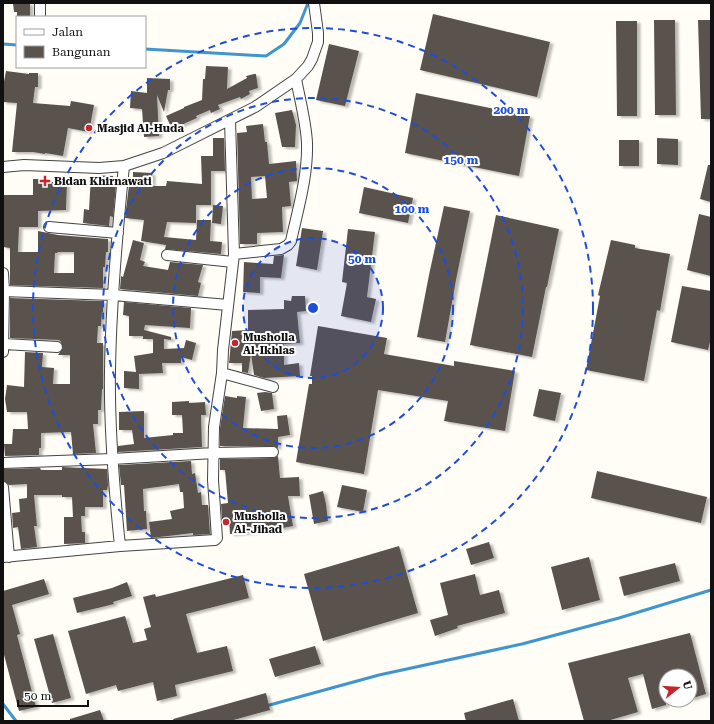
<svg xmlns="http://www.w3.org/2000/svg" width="714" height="724" font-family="'Roboto Serif',serif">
  <defs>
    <filter id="shadow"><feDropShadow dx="3.5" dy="2" stdDeviation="1" flood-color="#0004"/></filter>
  </defs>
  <rect width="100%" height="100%" fill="#fffdf5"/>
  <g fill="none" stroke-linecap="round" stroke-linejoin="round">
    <path stroke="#3f96cf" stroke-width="3" d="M3 44 17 45
      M145 49 266 56 284 44 300 23 308 3
      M3 704 16 721
      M266 706 379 675 522 644 619 618 711 590"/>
  </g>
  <path fill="#5a524d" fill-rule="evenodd" filter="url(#shadow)" d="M13 3H30V17H17V12H14Z
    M433 14 550 42 537 97 420 70Z
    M654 20H675L676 115H655Z
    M698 20H711V119H701Z
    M616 21H637V116H617Z
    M329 44 359 51 345 106 316 100Z
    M206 66 228 67 227 89 247 78 246 76 254 74H256L258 88 249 91 250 94 241 99 240 97 218 105 220 109 211 113 210 110 196 116 197 118 172 129 166 116 184 108V107L202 100 203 79H205Z
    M6 71 29 74V73H38V87H35L33 103 70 106 71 101 94 105 89 132 68 128 63 156 45 153V154L33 152H12L17 103 3 102V87Z
    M147 78 170 79V90H168L164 112 157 95 159 136 144 137 142 109 130 108 131 91 147 93Z
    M416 93 530 116 519 176 405 153Z
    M292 110 296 125 295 147H282L275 113Z
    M263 124 265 142H267L269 164 296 161 297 181 289 182 291 206 282 207 283 232 257 233V244H240L237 133 247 132 246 126ZM265 176 267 198 252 199 251 177Z
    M213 138H224L225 171H211V205H196V223L167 222 164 237 196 240 197 220H211L210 241 222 242 221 254 165 249 166 245 141 241 144 220 125 218 129 185H133V172L152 173V186H166L167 181 202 184 201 156H213Z
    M657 138 678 139V165L657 164Z
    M619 140H639V166H619Z
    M708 165H711V202L700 199Z
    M91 175 113 176V184H116L113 217 110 216 109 226 83 223 84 209 89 210Z
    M33 179H47V182H67L66 210 38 211V227H19L18 252H38V231L58 235 108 239V252H106L105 267H103V288L10 285V248L3 247V195H33ZM58 252H74V273H54L55 253H57Z
    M364 187 413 198 408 223 359 213Z
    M213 205 223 206 221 224 212 223Z
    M444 206 470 211 456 280 445 342 417 337 429 275Z
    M699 214 711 217V276L687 270Z
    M496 215 559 229 547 287H546L532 357 470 345Z
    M302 228 323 231 317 270 296 266Z
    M348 229 375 232 367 297 376 299 371 322 341 316 347 283 342 282Z
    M133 240 144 243 140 260 145 262 143 266 168 270 170 262 203 265 198 282 201 283 198 296 120 289 121 276 123 277Z
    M611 240 635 245V248L670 254 660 311 657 310 644 381 586 370 600 296 598 295Z
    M284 255 281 278 260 277V293L243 292 244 262 273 264 274 256Z
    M682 286 711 291V338L708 350 671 342Z
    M292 296H305L306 311 297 312 300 343 284 344V365L299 363 300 376 264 378 254 375 251 354 248 373 242 372V363H229L232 331 248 330V310L284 309V300L291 301Z
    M10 298 103 301V312H102L101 326H98L97 343H103V389H102L101 410H98V424H93L96 453 73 454 71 432 41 433V448H39V455L5 456 4 444H12L13 429H28L27 412H7L5 399 7 385 24 387 25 352 43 353 42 367 54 368 53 384H70V355H58L63 348 61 342 59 340 10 338Z
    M124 302 191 308 190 328 145 325 144 330 171 337V340L164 339V349L184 348 186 340 196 343 192 360 181 357V363H162L163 373 139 374V389L124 388V371L136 372 134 356 153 353V339H143V336H129V316L123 315Z
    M318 326 387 338 384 354 454 366V361L515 371 505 431 444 421 448 401 378 390 364 474 296 462 309 384H312V376H310Z
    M539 389 561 393 555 421 533 416Z
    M265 392 272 393 274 409 261 411 257 393Z
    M225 396 237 398V396L246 397 243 428 278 429 277 416 287 415 290 435 278 437V448L273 446H220V428Z
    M189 401V403L205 402 206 415H201L202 447 118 452V446L134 444 132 430H119V412L144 411V438L173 435V433H183L182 415H172V402Z
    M278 456 280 478 299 477 300 496H288L293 526 267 531 230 534 229 519 222 520 221 504 228 503 225 470H220V459L273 458Z
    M191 461 192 474 195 473 198 493 201 492 202 505H208L210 534 193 535V533L151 538 149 522 172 519 170 511 184 508 183 492H180L179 484 143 489 144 511H146L147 529 127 531 124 485H121L119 465Z
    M62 467 107 469 108 485 107 490H103V507H85V516H81L82 532H85V543L64 544V517H73L72 497H62V495H34L37 526H34L37 547 21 549 18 527 13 528 12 513 20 512 19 499 27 498V484L9 485 4 481V469L40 468 41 470H62Z
    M597 471 707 497 701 523 591 498Z
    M342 485 367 490 363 512 337 507Z
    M323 491 326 504 328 521 314 524 309 495Z
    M489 542 494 558 471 565 466 549Z
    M399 546 418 613 323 641 304 574Z
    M589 557 600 600 562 610 551 567Z
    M675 563 680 581 624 596 619 577Z
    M475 574 480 595 499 590 505 613 457 626 458 628 435 636 430 620 448 615 440 583Z
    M243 575 249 598 186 614 197 653 227 646 233 671 175 685 177 696 157 701 153 682 118 691 116 685 86 694 68 631 125 616 133 643 147 640 144 629 151 627 143 597 155 594 156 597Z
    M44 579 49 594 12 605 20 634 17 635 36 707 19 711 3 651V591Z
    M127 582 132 596 113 602 114 604 77 613 73 598 112 588Z
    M690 633 706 694 690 699V676H666V705L652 709 643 674 628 678 638 712 607 721H584L568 663Z
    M53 634 71 698 52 703 34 639Z
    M315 646 321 664 275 677 269 659Z
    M266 693 270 710 230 721H174L173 719Z
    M513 699 519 721H466L464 713Z
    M100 710 104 721H70V719Z"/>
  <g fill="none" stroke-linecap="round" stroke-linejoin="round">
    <defs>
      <path id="minor" d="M40 17V3
        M3 167 24 165 99 168 124 166 163 153 255 107 296 79 308 66 312 59 318 42V33L314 3
        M49 227 118 233
        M234 254 281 249 288 245 291 241C298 209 308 176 307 143 306 122 300 100 296 79
        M167 255 233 262
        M3 273 4 291 3 352
        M3 291 113 295 228 305
        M4 344 57 347
        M222 373 273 387
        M3 463 112 459 214 453 273 452
        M3 487 9 557
        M120 546C114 488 109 430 110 371 111 303 117 234 124 166
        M3 557 120 546 215 540 217 538 213 480 214 427 222 373 223 350 234 254 230 120"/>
    </defs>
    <use href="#minor" stroke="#444" stroke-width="12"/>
    <use href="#minor" stroke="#fff" stroke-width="10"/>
  </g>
  <circle cx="313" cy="308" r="70" fill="#1d4ed8" fill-opacity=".12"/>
  <g fill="none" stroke="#1d4ed8" stroke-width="2" stroke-dasharray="7 5">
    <circle cx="313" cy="308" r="70"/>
    <circle cx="313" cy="308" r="140"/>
    <circle cx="313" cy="308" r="210"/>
    <circle cx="313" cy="308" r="280"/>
  </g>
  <g fill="#c4262e" stroke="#fff" stroke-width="1.5">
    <circle cx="89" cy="128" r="4"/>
    <path d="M43 175h4v4h4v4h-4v4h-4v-4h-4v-4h4z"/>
    <circle cx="235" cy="343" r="4"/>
    <circle cx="226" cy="522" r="4"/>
  </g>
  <g text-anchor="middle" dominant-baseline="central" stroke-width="4" stroke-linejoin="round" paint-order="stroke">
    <g font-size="11" font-weight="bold" fill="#111" stroke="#fff" text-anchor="start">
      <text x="97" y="128">Masjid Al-Huda</text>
      <text x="54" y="181">Bidan Khirnawati</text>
      <text x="243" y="337">Musholla<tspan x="243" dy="13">Al-Ikhlas</tspan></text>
      <text x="234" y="516">Musholla<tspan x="234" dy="13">Al-Jihad</tspan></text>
    </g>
  </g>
  <circle cx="313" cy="308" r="6" fill="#1d4ed8" stroke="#fff" stroke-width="2"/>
  <g font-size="12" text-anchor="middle" font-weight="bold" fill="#1d4ed8" stroke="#fff" stroke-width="4" stroke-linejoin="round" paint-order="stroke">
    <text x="511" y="114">200 m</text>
    <text x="461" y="164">150 m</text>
    <text x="412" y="213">100 m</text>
    <text x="362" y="263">50 m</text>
  </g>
  <rect width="714" height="724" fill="none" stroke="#111111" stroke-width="8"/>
  <rect x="16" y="16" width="130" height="52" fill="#ffffff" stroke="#a0a0a0"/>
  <rect x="24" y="29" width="20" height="6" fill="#ffffff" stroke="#a0a0a0"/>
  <text x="52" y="36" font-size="12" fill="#111111">Jalan</text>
  <rect x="24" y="46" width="20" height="12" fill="#5a524d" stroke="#a0a0a0"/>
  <text x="52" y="56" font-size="12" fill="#111111">Bangunan</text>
  <g transform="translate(678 688) rotate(73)"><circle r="19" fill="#ffffff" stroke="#a0a0a0"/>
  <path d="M0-3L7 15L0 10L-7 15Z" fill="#c4262e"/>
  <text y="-6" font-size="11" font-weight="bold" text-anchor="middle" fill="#111111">U</text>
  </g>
  <path d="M18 700v6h70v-6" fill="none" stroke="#111111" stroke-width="2"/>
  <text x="24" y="700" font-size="12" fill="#111111" stroke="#ffffff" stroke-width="3" paint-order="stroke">50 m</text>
</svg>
